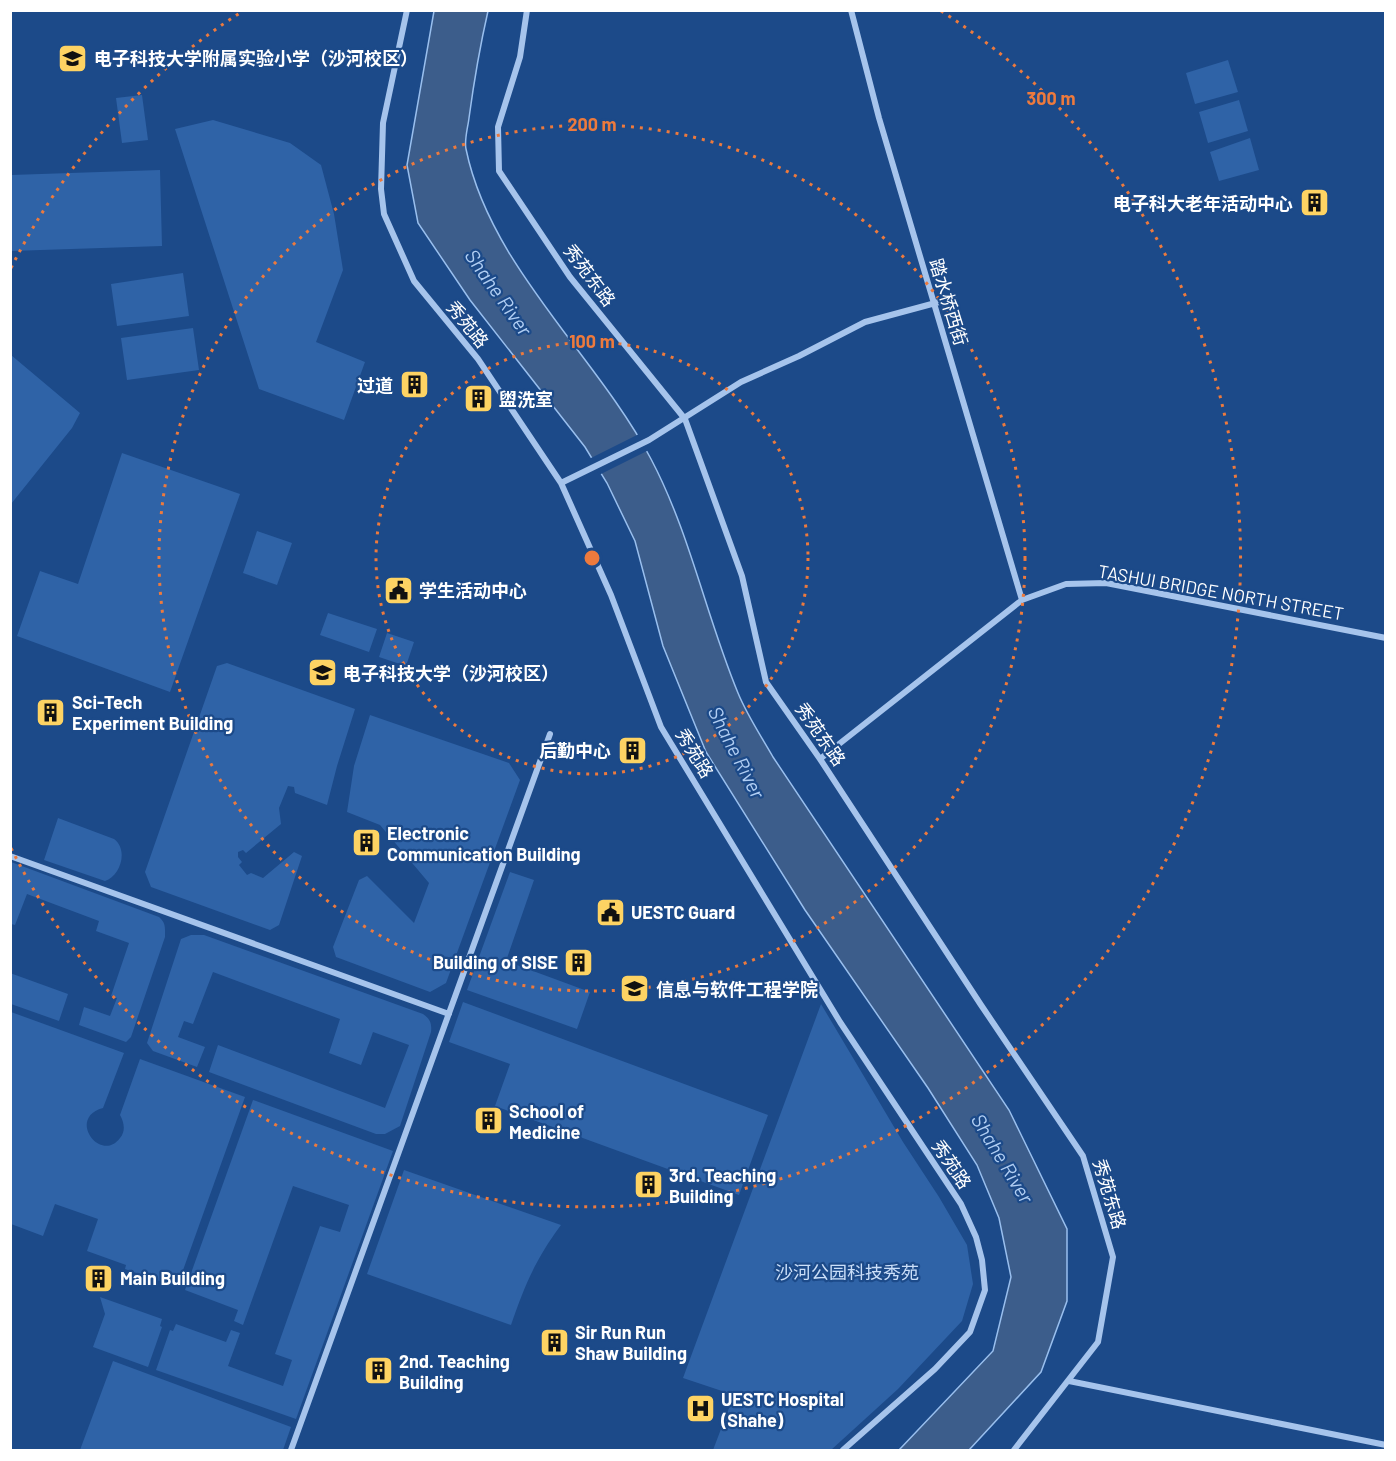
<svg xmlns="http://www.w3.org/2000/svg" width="1396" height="1461" font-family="Barlow,'Noto Sans SC',sans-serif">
  <rect width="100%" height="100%" fill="#1c4a89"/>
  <path fill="#2f63a7" d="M1228 60 1238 92 1195 104 1186 73Z
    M142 95 148 140 122 143 116 98Z
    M1239 100 1248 131 1208 143 1199 112Z
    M213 120 290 143 321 165 334 214 343 270 316 342 365 362 344 420 259 389 175 129Z
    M1250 138 1259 170 1219 181 1210 152Z
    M160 170 162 246 11 251V175Z
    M183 273 189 316 117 326 111 284Z
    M193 328 199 370 127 380 121 338Z
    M11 355 80 413 72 428 11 504Z
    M122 453 240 494 170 692 17 636 40 571 78 584Z
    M257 531 292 543 277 585 243 573Z
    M328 613 377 629 369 652 320 635Z
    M387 633 414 642 406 666 379 657Z
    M227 663 355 709 337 766 327 805 295 793 294 787 288 786 279 808 281 824 246 853 243 850 238 852V857L242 862 239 865 247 875 251 873 263 878 294 852 302 856 279 925 270 930 151 887 145 872 217 666Z
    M370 715 509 763 520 780 446 983 430 992 336 957 333 947 359 880 367 876 414 923 429 883 380 825 347 812 354 766Z
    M58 818 114 839C129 850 120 877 105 881L44 860Z
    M11 862 159 917C166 923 165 928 165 937L131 1037 126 1042 79 1025 84 1007 110 1016 117 998 111 996 129 943 96 931 99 921 27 894 15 925 11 924Z
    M510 872 534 880 506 961 590 992 577 1029 467 990Z
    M191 935H204L423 1014C430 1019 432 1023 431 1032L400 1126 385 1134H376L209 1072 218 1045 385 1108 409 1045 373 1032 361 1065 329 1053 340 1019 213 972 193 1024 184 1021 178 1037 205 1047 197 1067 153 1051 147 1043 181 939Z
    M10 973 68 994 59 1021 11 1004Z
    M463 1002 768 1115 739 1195 495 1106 510 1064 449 1042Z
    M821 1004 903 1142 939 1197 967 1245 973 1284 962 1321 898 1389 831 1450H713L734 1395 683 1378Z
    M11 1012 124 1053 103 1108C66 1118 101 1164 120 1138 126 1131 124 1122 120 1115L140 1059 245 1097 177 1287 125 1269 126 1265 87 1251 98 1219 55 1204 43 1236 11 1224Z
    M253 1100 393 1151 296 1419 156 1370 170 1330 173 1331 176 1324 226 1342 231 1330 240 1333 228 1366 283 1386 292 1360 275 1354 320 1226 340 1232 349 1205 293 1186 243 1325 234 1321 238 1310 185 1290Z
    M404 1170 561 1225C535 1260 525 1285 511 1325L367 1274Z
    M100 1297 162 1319 160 1326 162 1327 148 1367 93 1347 105 1314Z
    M113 1361 291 1427 283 1450H80Z"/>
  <path fill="#3c5d8b" stroke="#99bfee" stroke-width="1.5" d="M434 11H488C480 46 474 81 469 118 468 127 464 140 466 149 490 266 596 355 651 459 690 533 706 616 738 693 747 715 761 736 773 757L1009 1110 1067 1229V1301L1041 1372 969 1450H899L993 1351 1011 1277 999 1218 977 1165 928 1088 805 910 706 752 663 646 635 541 607 483 585 447 470 300 418 223 407 165Z"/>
  <path fill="#1c4a89" d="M639 434 649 450 599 475 589 459Z"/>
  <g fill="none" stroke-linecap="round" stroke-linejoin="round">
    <path stroke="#a6c4ec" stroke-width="6" d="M407 10 383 123 381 189 384 214 414 281 478 359 561 483 611 595 661 727 840 1022 961 1204 976 1237 982 1260 985 1290 970 1332 935 1369 843 1450
      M527 10 520 57 498 127 499 171 570 277 685 419 742 576 766 682 820 759 981 1005 1083 1156 1113 1257 1098 1342 1014 1450
      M851 10 879 118 1022 600
      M561 483 649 440 741 382 799 356 865 322 954 298
      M820 759 1022 600 1066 584 1106 583 1386 638
      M10 856 449 1014
      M1069 1381 1386 1445
      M291 1450 550 734"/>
  </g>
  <g fill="none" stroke="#ed7a3d" stroke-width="3" stroke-dasharray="3 6">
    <circle cx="592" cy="558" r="216"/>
    <circle cx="592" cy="558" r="433"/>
    <path d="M11 268A649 649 0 0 1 243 11M941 11A649 649 0 1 1 11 848"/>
  </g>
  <defs>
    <symbol id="school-square" viewBox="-11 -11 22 22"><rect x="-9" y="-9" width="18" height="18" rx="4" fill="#fdd363" stroke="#1c4a89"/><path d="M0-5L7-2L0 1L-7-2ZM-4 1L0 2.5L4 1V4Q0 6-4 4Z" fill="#111"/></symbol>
    <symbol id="building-square" viewBox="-11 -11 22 22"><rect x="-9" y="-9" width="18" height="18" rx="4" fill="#fdd363" stroke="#1c4a89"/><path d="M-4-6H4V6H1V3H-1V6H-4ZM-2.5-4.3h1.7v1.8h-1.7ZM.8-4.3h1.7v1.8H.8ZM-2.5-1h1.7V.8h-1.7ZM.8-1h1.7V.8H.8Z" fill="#111"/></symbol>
    <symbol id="civic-square" viewBox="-11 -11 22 22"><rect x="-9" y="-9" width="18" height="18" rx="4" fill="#fdd363" stroke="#1c4a89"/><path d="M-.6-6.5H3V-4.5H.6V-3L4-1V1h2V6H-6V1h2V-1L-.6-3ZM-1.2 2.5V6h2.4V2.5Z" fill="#111"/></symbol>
    <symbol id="university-square" viewBox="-11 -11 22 22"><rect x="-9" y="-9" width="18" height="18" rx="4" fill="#fdd363" stroke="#1c4a89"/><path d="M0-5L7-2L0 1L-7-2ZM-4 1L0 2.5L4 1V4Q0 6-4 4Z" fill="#111"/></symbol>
    <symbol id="hospital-square" viewBox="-11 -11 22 22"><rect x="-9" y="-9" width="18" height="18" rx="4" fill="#fdd363" stroke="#1c4a89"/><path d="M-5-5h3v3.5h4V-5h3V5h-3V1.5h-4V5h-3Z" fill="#111"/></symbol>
  </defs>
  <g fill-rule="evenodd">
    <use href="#school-square" x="56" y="42" width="33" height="33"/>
    <use href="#building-square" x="1298" y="186" width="33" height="33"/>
    <use href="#building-square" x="398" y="368" width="33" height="33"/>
    <use href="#building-square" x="462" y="382" width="33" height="33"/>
    <use href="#civic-square" x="382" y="574" width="33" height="33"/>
    <use href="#university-square" x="306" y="656" width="33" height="33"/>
    <use href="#building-square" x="34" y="696" width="33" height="33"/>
    <use href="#building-square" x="616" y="734" width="33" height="33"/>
    <use href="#building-square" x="350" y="826" width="33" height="33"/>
    <use href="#civic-square" x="594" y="896" width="33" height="33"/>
    <use href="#building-square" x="562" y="946" width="33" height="33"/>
    <use href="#university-square" x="618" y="972" width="33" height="33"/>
    <use href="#building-square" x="472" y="1104" width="33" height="33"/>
    <use href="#building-square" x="632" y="1168" width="33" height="33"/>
    <use href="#building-square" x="82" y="1262" width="33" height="33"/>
    <use href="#building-square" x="538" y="1326" width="33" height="33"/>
    <use href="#building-square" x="362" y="1354" width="33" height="33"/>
    <use href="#hospital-square" x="684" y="1392" width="33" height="33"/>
  </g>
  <g text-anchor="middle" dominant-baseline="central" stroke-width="4.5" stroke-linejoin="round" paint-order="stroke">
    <g font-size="18" font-weight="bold" fill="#fff" stroke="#1c4a89" text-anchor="start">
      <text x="94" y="58">电子科技大学附属实验小学（沙河校区）</text>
      <text x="1293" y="203" text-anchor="end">电子科大老年活动中心</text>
      <text x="393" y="385" text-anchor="end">过道</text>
      <text x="499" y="399">盥洗室</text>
      <text x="419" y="590">学生活动中心</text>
      <text x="343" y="673">电子科技大学（沙河校区）</text>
      <text x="72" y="702">Sci-Tech<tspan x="72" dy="21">Experiment Building</tspan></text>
      <text x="611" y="750" text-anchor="end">后勤中心</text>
      <text x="387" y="833">Electronic<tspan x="387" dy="21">Communication Building</tspan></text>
      <text x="631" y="912">UESTC Guard</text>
      <text x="558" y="962" text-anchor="end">Building of SISE</text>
      <text x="656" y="989">信息与软件工程学院</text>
      <text x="509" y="1111">School of<tspan x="509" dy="21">Medicine</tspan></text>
      <text x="669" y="1175">3rd. Teaching<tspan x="669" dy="21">Building</tspan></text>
      <text x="120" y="1278">Main Building</text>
      <text x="575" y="1332">Sir Run Run<tspan x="575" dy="21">Shaw Building</tspan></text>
      <text x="399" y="1361">2nd. Teaching<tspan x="399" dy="21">Building</tspan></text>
      <text x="721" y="1399">UESTC Hospital<tspan x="721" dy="21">(Shahe)</tspan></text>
    </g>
    <g font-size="18" fill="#fff" stroke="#1c4a89">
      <text transform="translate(590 275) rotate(53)">秀苑东路</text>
      <text transform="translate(949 302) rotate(73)">踏水桥西街</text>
      <text transform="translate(468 324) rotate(51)">秀苑路</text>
      <text transform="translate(1221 592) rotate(10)">TASHUI BRIDGE NORTH STREET</text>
      <text transform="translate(821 734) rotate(55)">秀苑东路</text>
      <text transform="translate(695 753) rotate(59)">秀苑路</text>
      <text transform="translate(952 1164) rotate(56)">秀苑路</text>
      <text transform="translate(1110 1194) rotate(73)">秀苑东路</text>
    </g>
    <g font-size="18" fill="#cbdff9" stroke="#1c4a89">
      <text x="847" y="1272">沙河公园科技秀苑</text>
    </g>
    <g font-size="20" font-style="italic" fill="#b1cef3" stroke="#1c4a89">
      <text transform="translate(499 292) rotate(55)">Shahe River</text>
      <text transform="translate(737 752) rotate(63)">Shahe River</text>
      <text transform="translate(1003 1158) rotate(59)">Shahe River</text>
    </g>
  </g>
  <circle cx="592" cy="558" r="9" fill="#ed7a3d" stroke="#1c4a89" stroke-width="3"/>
  <g font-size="18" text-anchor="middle" font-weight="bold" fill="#ed7a3d" stroke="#1c4a89" stroke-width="4.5" stroke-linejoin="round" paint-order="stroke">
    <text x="1051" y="105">300 m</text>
    <text x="592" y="131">200 m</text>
    <text x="592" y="348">100 m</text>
  </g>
  <rect width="1396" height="1461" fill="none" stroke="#ffffff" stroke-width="24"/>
</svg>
